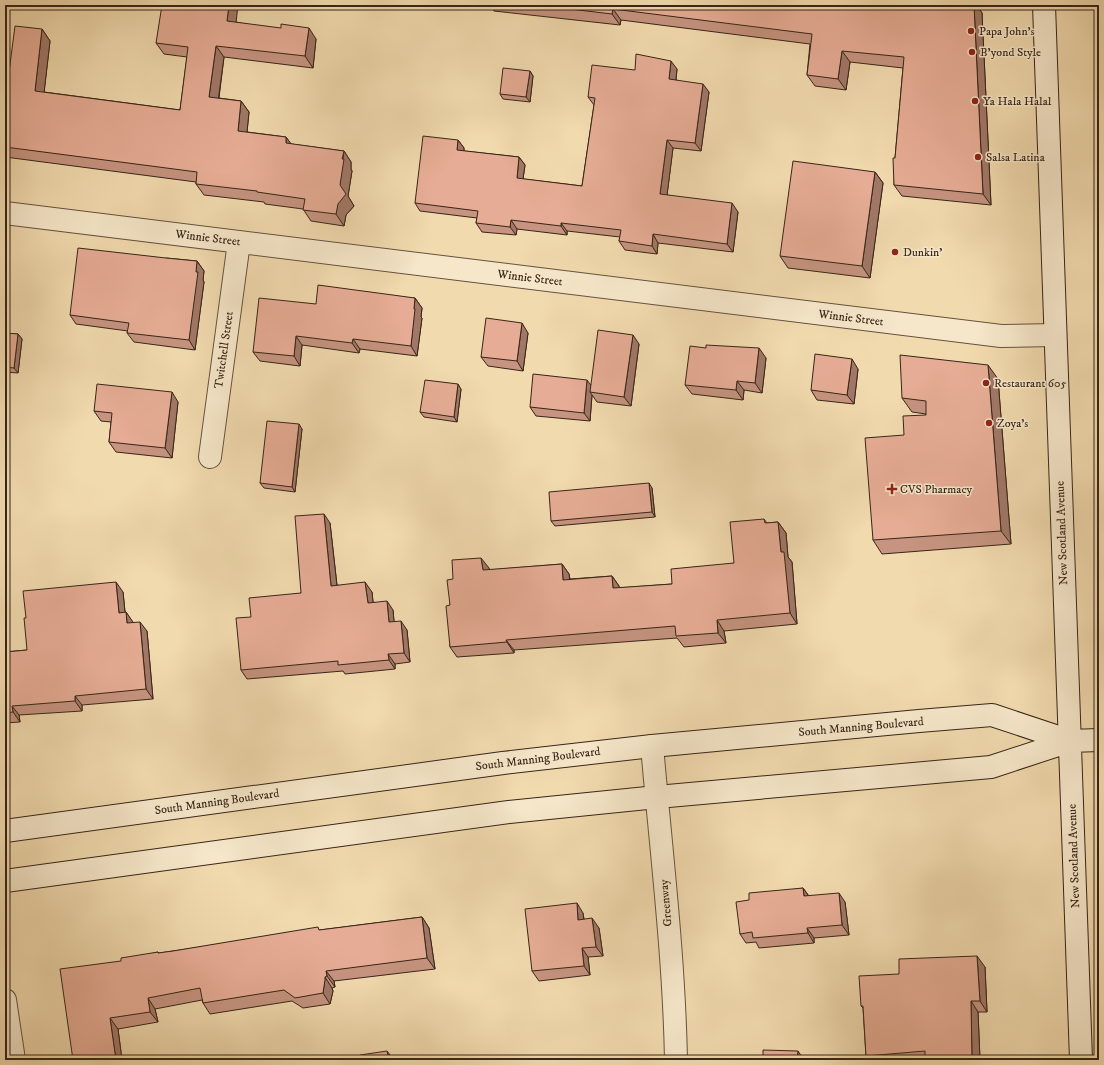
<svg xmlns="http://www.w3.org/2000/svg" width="1104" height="1065" font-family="'IM FELL DW Pica',serif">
  <rect width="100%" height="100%" fill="#f1daae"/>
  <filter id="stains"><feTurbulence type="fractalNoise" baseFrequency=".005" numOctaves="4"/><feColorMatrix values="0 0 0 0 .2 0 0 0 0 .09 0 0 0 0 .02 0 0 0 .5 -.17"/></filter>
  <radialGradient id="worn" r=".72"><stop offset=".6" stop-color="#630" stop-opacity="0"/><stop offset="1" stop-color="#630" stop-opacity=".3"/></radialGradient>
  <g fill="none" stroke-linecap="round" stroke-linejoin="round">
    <defs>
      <path id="street" d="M5 213 1001 336 1055 335
        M210 457 239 242
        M652 746C661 850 674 955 676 1060
        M5 1000 14 1060"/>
      <path id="secondary" d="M1044 5 1081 1060
        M5 831 503 763 652 746 919 721 992 715 1070 741
        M5 881 509 812 657 797 991 767 1070 741 1099 740"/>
    </defs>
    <use href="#street" stroke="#66523d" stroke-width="24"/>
    <use href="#secondary" stroke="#382517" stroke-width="24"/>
    <use href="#street" stroke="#f6e7ca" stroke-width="22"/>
    <use href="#secondary" stroke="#f6e7ca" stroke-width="22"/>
  </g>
  <path fill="#c69480" stroke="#382517" d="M485 5H977L982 13 991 205 902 196 894 185 895 158 903 68 850 62 846 90 815 86 807 75 810 44 621 20 620 25 494 11 491 6Z
    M236 22 316 39 313 68 224 57 219 98 241 101 249 112 247 132 286 137 291 144 344 151 351 162V169L352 171 348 196 354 206 346 215 344 226 311 221 303 209 265 204 264 202 204 195 196 184V182L5 157V72H9L42 29 50 41 44 92 180 110 187 57 164 54 156 43Z
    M677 69 676 80 709 92 701 151 673 148 667 195 738 212 733 252 658 243 657 254 625 250 619 241 620 237 567 231V235L517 229 516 235 482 232 476 223 477 218 420 211 415 203 458 140 464 148V151L519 157 525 165 523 179 582 186 594 105 588 97 635 70Z
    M530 71 533 76 530 102 503 99 500 94Z
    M875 172 883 183 870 278 788 268 780 256Z
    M166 258 197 261 204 271 203 280 204 282 195 350 134 342 127 333 128 331 76 324 70 315Z
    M415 298 422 308 421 317 422 318 417 356 360 349 359 353 302 345 300 366 260 361 253 352 316 304Z
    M5 333 18 334 22 339 18 373 5 372Z
    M528 333 523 371 488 366 481 357Z
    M639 344 631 406 597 402 592 395 590 421 536 416 530 407 591 385Z
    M766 358 762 393 744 390 743 400 692 394 685 385Z
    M858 369 854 404 817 400 811 390Z
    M998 379 1011 544 882 554 873 540 904 435 926 415V414L912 412 902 398Z
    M461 389 457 422 424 417 420 412Z
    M178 402 172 458 116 452 109 442 111 422 101 421 94 411Z
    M302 429 295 492 264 488 260 483Z
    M652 488 655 517 555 526 551 521Z
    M764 519 767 523 778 522 786 533 788 557 792 562 797 624 724 631 726 643 684 647 677 638 514 650V653L457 657 450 647V605L453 579 489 568V570L562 564 569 574 570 579 612 576 619 586V588L672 584 734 563Z
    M330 523 337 585 372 592 373 602 393 610 394 622 407 630 410 662 395 664V669L345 674 343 671 247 679 241 670 251 617 301 593Z
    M123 592 125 612H126L133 623 147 631 153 699 82 705V711L19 715 20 722 5 723V652L27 650Z
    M803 888 809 896 845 902 849 935 814 938V943L759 948 756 942 746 943 740 934 749 900Z
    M583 913 584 919 599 928 603 956 588 957 590 975 539 981 532 971Z
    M422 917 429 928 435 969 334 981 335 987 332 988 333 991 330 1004 303 1008 292 1001 210 1014 203 1003 202 1000 155 1009 158 1022 118 1029 122 1060H73L121 961 158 952 159 953 320 930Z
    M985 967 987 1012H978L980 1060H869L866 1056 863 1008 861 1006 899 974Z"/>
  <path fill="#a17868" stroke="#382517" d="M229 5H238L235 32 227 21Z
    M974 5H977L982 13 991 205 983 194Z
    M613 9 621 20 620 25 612 14Z
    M309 28 316 39 313 68 305 56Z
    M42 29 50 41 43 102 35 91Z
    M216 46 224 57 217 109 209 97Z
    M842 51 850 62 846 90 838 79Z
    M671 61 677 69 675 88 669 79Z
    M530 71 533 76 530 102 526 97Z
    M703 84 709 92 701 151 695 143Z
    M241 101 249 112 246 142 238 131Z
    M286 137 294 148 286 143Z
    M458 140 464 148 463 158 457 150Z
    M667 140 673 148 666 203 660 194Z
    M344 151 351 162V169L352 171 348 196 354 206 346 215 344 226 336 214Z
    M519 157 525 165 522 186 517 178Z
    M875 172 883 183 870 278 862 266Z
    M732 203 738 212 733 252 727 244Z
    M511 220 517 229 516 235 510 227Z
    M561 223 567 231V235L561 226Z
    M653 234 658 243 657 254 652 246Z
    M197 261 204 271 203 280 204 282 195 350 189 340Z
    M415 298 422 308 421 317 422 318 417 356 411 346Z
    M522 323 528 333 523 371 517 361Z
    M18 334 22 339 18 373 14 368Z
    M633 335 639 344 631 406 624 397Z
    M296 336 302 345 300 366 294 356Z
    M353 339 360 349 359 353 352 343Z
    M759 348 766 358 762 393 755 383Z
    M852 359 858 369 854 404 847 395Z
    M988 365 998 379 1011 544 1001 531Z
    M587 380 593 388 590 392 592 395 590 421 584 413Z
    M737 381 744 390 743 400 736 390Z
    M458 384 461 389 457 422 454 417Z
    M172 392 178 402 172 458 165 448Z
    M299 424 302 429 295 492 292 487Z
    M649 483 652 488 655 517 652 512Z
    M324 514 330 523 338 595 331 586Z
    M778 522 786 533 788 557 792 562 797 624 790 613 781 552Z
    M481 558 489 568 490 581 483 570Z
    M562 564 569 574 571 591 563 580Z
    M612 576 619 586 621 599 613 588Z
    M116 582 123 592 126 622 119 613Z
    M365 582 372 592 374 612 368 603Z
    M387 601 393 610 395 632 389 622Z
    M126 612 133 622 134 633 127 623Z
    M717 620 724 631 726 643 718 633Z
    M401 621 407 630 410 662 404 653Z
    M140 622 147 631 153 699 146 689Z
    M506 640 514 650V653L507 642Z
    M388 654 395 664V669L389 660Z
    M75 696 82 705V711L75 701Z
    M12 706 19 715 20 722 13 712Z
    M803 888 810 898 804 896Z
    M839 893 845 902 849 935 842 925Z
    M577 903 583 913 585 929 578 920Z
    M422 917 429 928 435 969 427 958Z
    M592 918 599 928 603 956 596 947Z
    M807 928 814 938V943L808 933Z
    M582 948 588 957 590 975 584 966Z
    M977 956 985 967 987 1012 980 1001Z
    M326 971 334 981 335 987 327 976Z
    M325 977 332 988 333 991 330 1004 323 993Z
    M148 998 155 1009 158 1022 150 1012Z
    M971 1001 978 1012 980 1060H972Z
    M110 1018 118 1029 122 1060H116Z
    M387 1051 391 1056V1060H389Z
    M798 1051 804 1060H797Z"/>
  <path fill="#e6ac95" stroke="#382517" d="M162 5H229L227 21 281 28V24L309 28 305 56 216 46 209 97 241 101 238 131 286 137V143L344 151 342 159H344L340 185 346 194 338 204 336 214 303 210 305 199 257 192V191L196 184 197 172 5 147V72H9L15 26 42 29 35 91 180 110 188 47 156 43Z
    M536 5H974L983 194 894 185 893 158H895L904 57 842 51 838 79 807 75 812 34 613 9 612 14Z
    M636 54 671 61 669 79 703 84 695 143 667 140 660 194 732 203 727 244 653 234 652 246 619 241 621 230 561 223V226L511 220 510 227 476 223 478 211 415 203 423 136 458 140 457 150 519 157 517 178 582 186 595 98 588 97 592 65 635 70Z
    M503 68 530 71 526 97 500 94Z
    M793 161 875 172 862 266 780 256Z
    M78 248 166 258 197 261 196 272H198L189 340 127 333 129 323 70 315Z
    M318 285 415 298 414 309H415L411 346 353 339 352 343 296 336 294 356 253 352 259 298 316 304Z
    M486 318 522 323 517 361 481 357Z
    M598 330 633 335 624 397 590 392Z
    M5 333 18 334 14 368 5 367Z
    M706 345 759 348 755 383 737 381 736 390 685 385 690 346 706 348Z
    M815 354 852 359 847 395 811 390Z
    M900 355 988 365 1001 531 873 540 865 438 904 435 903 416 926 415V401L902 398Z
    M533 374 587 380 584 413 530 407Z
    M425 380 458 384 454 417 420 412Z
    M97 384 172 392 165 448 109 442 112 413 94 411Z
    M267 421 299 424 292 487 260 483Z
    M649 483 652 512 551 521 549 492Z
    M324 514 331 586 365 582 368 603 387 601 389 622 401 621 404 653 388 654 389 660 338 665V661L241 670 236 618 251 617 249 598 301 593 295 516Z
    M764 519 765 523 778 522 781 552H784L790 613 717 620 718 633 676 636 675 626 506 640 507 642 450 647 446 606 450 605 447 580 453 579 452 560 481 558 483 570 562 564 563 580 612 576 613 588 672 584 671 569 734 563 730 522Z
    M116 582 119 613 126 612 127 623 140 622 146 689 75 696V701L12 706 13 712 5 713V652L27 650 24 618H26L23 591Z
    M803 888 804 896 839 893 842 925 807 928 808 933 753 938 752 932 740 934 736 902 749 900V893Z
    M577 903 578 920 592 918 596 947 582 948 584 966 532 971 525 909Z
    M422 917 427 958 326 971 327 976 325 977V980L323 993 295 998 284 990 203 1003 200 988 148 998 150 1012 110 1018 116 1060H73L60 969 121 961V958L158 952V953L173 951 318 927 319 930Z
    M977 956 980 1001H971L972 1060H925V1051L866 1056 863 1006H861L859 976 899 974V959Z
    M763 1050 798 1051 797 1060H763Z
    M387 1051 389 1060H361L360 1055Z"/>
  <g fill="#8f2418" stroke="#f6e7ca" stroke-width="1.5">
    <circle cx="971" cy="31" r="4"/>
    <circle cx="972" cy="52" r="4"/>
    <circle cx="975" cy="101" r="4"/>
    <circle cx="978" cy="157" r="4"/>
    <circle cx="895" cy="252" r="4"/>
    <circle cx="986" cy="383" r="4"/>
    <circle cx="989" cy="423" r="4"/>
    <path d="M890 483h4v4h4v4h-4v4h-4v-4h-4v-4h4z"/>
  </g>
  <g text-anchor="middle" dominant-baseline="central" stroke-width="3" stroke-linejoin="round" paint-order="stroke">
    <g font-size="12" fill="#382517" stroke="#f6e7ca" text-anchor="start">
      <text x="979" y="31">Papa John's</text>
      <text x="980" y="52">B'yond Style</text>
      <text x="983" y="101">Ya Hala Halal</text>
      <text x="986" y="157">Salsa Latina</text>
      <text x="903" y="252">Dunkin'</text>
      <text x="994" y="383">Restaurant 605</text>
      <text x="997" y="423">Zoya’s</text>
      <text x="900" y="489">CVS Pharmacy</text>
    </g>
    <g font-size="12" fill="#382517" stroke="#f6e7ca">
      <text transform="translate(208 238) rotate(7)">Winnie Street</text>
      <text transform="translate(530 278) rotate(7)">Winnie Street</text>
      <text transform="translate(851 318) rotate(7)">Winnie Street</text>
      <text transform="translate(224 350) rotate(-82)">Twitchell Street</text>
      <text transform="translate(1062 533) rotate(-92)">New Scotland Avenue</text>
      <text transform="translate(861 727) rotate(-5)">South Manning Boulevard</text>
      <text transform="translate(538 759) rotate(-7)">South Manning Boulevard</text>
      <text transform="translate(217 802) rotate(-8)">South Manning Boulevard</text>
      <text transform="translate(1074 856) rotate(-92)">New Scotland Avenue</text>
      <text transform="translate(666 903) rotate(-95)">Greenway</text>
    </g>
  </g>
  <rect width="1104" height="1065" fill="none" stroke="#f1daae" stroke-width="20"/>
  <rect x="6" y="6" width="1092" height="1053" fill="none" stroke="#382517" stroke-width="2"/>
  <rect x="10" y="10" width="1084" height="1045" fill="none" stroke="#382517"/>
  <rect width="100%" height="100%" filter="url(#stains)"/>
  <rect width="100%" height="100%" fill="url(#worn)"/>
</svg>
